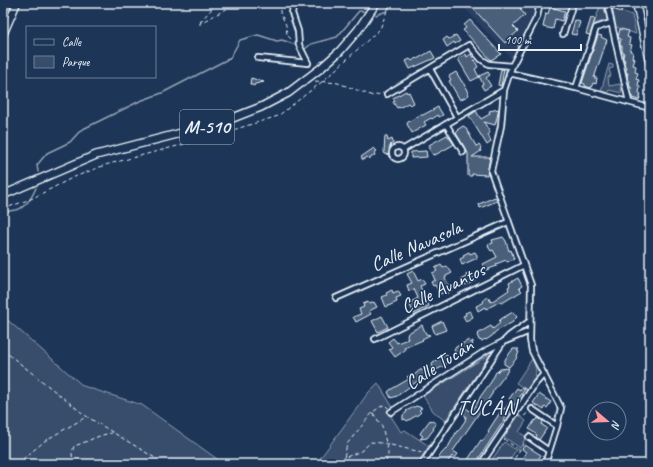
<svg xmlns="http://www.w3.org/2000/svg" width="653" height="467" font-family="Caveat,sans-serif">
  <rect width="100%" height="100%" fill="#1d3557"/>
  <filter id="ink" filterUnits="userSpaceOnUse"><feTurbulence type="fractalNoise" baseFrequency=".025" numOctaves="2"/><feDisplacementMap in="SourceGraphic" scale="8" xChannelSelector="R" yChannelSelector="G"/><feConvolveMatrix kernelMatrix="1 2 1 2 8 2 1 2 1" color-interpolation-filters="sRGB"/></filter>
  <g filter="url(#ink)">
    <path fill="#2a4162" d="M460 3H536L533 16 511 58Z"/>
    <path fill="#374d6c" stroke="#909fb2" d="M601 3H604L607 20 594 24Z
      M612 8 632 15 636 34 616 27Z
      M609 64 613 65V68L609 69 611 76 608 77 609 86 620 84 622 93 609 90 608 93 601 91Z
      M3 316 83 386 142 405 224 464H3Z
      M490 354V355L445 421 433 411 423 396Z
      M532 359C539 374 536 377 527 390L516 383Z
      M378 383 392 406 387 410 401 432 405 430 429 446 417 464H316L368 393Z
      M519 415 526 421 519 432 526 437 520 448 504 437Z
      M504 442 516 450 507 464H489Z"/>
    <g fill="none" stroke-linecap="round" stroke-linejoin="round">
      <path stroke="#95a4b5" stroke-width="1.5" d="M376 15 387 11 392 3
        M305 49 311 44 337 37 359 11H364
        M38 172 37 165 47 153 70 142 81 130 140 101 162 93 230 58 240 40 258 35 277 41 282 40 296 45
        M3 214C8 209 15 212 21 208 28 204 33 195 36 188"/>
    </g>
    <path fill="#495e7a" stroke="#e8f1f8" d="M468 3H527L520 9 525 15 513 26 518 31 505 43Z
      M615 3H620V4L623 5 621 12 613 9Z
      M550 7 565 11 562 21 555 19 553 29 543 27 546 13 548 14Z
      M591 18 595 19 590 35 586 34Z
      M470 20 489 41 501 54 491 60 479 47 463 30 466 28 464 25Z
      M575 20 580 22 576 35 571 34Z
      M620 29 629 31 627 37 630 38 629 44 632 45 630 51 633 52 632 58 635 59 633 65 636 66 635 72 638 73 636 79 639 80 638 86 640 87 639 93 641 94 639 100 632 98 631 87H630L629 83 630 81 628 80 627 77 628 73H626V70L627 67 625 66 624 63 625 60 623 59V57L624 53 622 52V46H620V43L621 39 619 38 618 37Z
      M456 35 460 41 455 44 454 42 447 47 443 40 447 37 449 39Z
      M598 35 602 36 601 37 607 40 594 78H597L596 84 593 83 591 88 585 86V84L582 83Z
      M431 51 435 58 410 69 406 61 410 59 412 61 416 58 417 59Z
      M466 54 467 57 471 54 478 67 475 69 479 77 471 81 458 59Z
      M501 69H504L501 86 498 85Z
      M456 72 462 82H463L469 95 460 100 449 81 451 80 449 76Z
      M488 72 490 75 486 78 491 86 484 90 481 85 483 84 479 76Z
      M251 78 264 82 255 84 254 86 250 84Z
      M406 91 407 93 409 92 414 103 410 105 408 103 399 108V107L397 108 393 102 395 101 393 98Z
      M438 107 443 115 439 117 438 115 432 119 431 118 424 122 426 125 412 133 407 124 408 122 420 115H423Z
      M499 109 495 125 484 122 490 133 488 134 491 142 487 145 469 116 476 111 481 119 490 114 489 111Z
      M463 126 465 127 476 146 479 145 481 148 480 149 481 151 472 157H490L487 175 472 174V176H468V153L456 133 458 131 457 130Z
      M447 135 454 144 453 145 435 155V154L433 155 429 149 431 148 429 145Z
      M385 136H387L388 141 392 139 393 143 390 145 391 146 389 147 390 155 385 154 384 152Z
      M374 148 377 151 374 153 375 155 369 159 367 157 363 160 361 157Z
      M426 151 427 157 411 158V152Z
      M495 197 497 201 480 208 479 204Z
      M503 237 506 241 509 251 511 250 514 259 507 262 506 260 496 264 497 266 486 270 483 264 497 257 493 250 491 251 489 248 488 245 493 243 492 240Z
      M469 252 470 254 475 252 477 255V258L462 265 460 259 464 257 463 255Z
      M441 265 443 268 447 266 452 273 446 276 445 278 452 290 446 294 445 292 440 294 435 285 433 286 431 282 435 280 432 273 437 271 435 268Z
      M413 271 418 281 422 279 425 284 420 286 429 306 414 314 409 303 418 298 414 289 409 291 407 285 412 283 407 274Z
      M470 272 475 281 464 286 461 280 467 277 466 274Z
      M518 278 522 286 519 288 522 291 502 303 499 302 486 309 485 307 478 311 476 306 483 303 484 299 488 297 491 302 509 290 508 287 510 286 509 283Z
      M392 290 393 293 398 291 401 296 396 298 397 302 386 307 382 297 387 295 386 293Z
      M368 302 369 304 374 302 377 307 369 311 371 314 356 322 353 317 361 314 359 309 364 307 363 304Z
      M470 311 473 317 466 321 463 316 466 315 465 313Z
      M513 312 517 317 513 321V322L495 332 492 336 486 340 485 339 482 341 479 340 477 335 479 333 489 327 491 326 493 329 500 323 499 321 501 319Z
      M382 316 388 327 378 332 372 321Z
      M442 321 446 330 435 334 432 326Z
      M422 325 426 334 430 335 422 339 423 340 404 348 405 350 395 357 389 349 392 347 388 342 393 338 397 343 408 339 407 336 408 333Z
      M469 340 470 343 473 341 472 347 463 354 462 353 459 355H457L454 350 456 347Z
      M513 349H519L517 351 519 352 516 359 509 367 504 364V362L506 358Z
      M445 353 450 359 449 362 446 364V365L436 370 430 369 433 367 432 364 433 362 438 359V358Z
      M509 368 505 375 493 391 492 394 453 451 458 454 455 458 452 456 446 464H442L438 462 437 460 442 453 446 449H447L457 431H458L465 421 466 416 462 413 466 408 470 411 474 408 480 398V397L491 382 496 372H497L500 369Z
      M420 370H423L425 372 428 370 426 376 423 379 418 383 417 382 413 384 397 396 391 398 388 392 390 390 409 379 407 377 411 374 413 376Z
      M522 387 525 389 475 464H465L481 440 483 441 489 432 488 431 503 408 505 409 511 400 509 399 517 388 520 390Z
      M539 394 551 402 547 408 545 407 544 410 533 403Z
      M416 406 422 408 419 410 421 412 419 414 409 420 407 421 405 419 403 420V415L407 412 406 411Z
      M538 418 543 421 542 425 547 428 539 440 536 437 537 435 529 429 535 420 536 421Z
      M430 420 436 423 433 429H434L427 438 420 439 423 436 420 434 421 432Z
      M525 445 541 455 535 464 523 457 526 452 522 449Z"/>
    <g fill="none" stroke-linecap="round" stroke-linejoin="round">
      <defs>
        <path id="street" d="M540 3 537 17 512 66 504 90 501 126 491 171 531 285 530 340 532 351 561 408 557 426 545 464
          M607 3 629 102
          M563 34 573 3
          M258 58 308 63 299 45 298 31 292 13 294 3
          M430 69 457 117
          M509 73 576 88 650 108
          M576 88 596 28 611 23
          M387 94 469 45 481 59 489 64 512 66
          M446 124 463 152
          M392 153a6 6 0 1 1 12 0a6 6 0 1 1-12 0Z
          M404 149 504 90
          M336 298 508 222
          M375 339 524 265
          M532 409 557 426
          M391 412 487 350 503 342 530 331
          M529 437 549 451
          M422 464 503 342 509 336 530 321
          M481 464 535 384 544 374"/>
        <path id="secondary" d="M636 3 650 66
          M3 35 17 3"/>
        <path id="primary" d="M3 195 96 155 220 123 261 107 288 93 321 68 340 51 358 30 376 3"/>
      </defs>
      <use href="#street" stroke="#e8f1f8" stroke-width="8"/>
      <use href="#secondary" stroke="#e8f1f8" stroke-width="9"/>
      <use href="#primary" stroke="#e8f1f8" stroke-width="10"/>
      <path stroke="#e8f1f8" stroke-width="1" stroke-dasharray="4 3" stroke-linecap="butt" d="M280 3V12L286 25 287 35 293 41
        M645 9 650 7
        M200 22 217 3
        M200 25V23L238 3
        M315 81 338 83 373 96 383 93
        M3 209 31 199 72 178 105 165 204 139 278 116 323 81 380 29 390 3
        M3 350 86 416 155 458 160 464
        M373 413 382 426 388 451V455L385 464
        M524 416 529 412
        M504 439 519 450
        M514 460 521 464
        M17 464 46 440 86 417
        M73 464 72 453 74 446C88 442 97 435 112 433
        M335 464 344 458 361 451 371 442C390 443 406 450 424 452
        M345 464 344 458 347 444 373 412 380 407 385 405 388 408
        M511 464 526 440"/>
      <use href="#street" stroke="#1d3557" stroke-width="4.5"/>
      <use href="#secondary" stroke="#1d3557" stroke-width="6"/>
      <use href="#primary" stroke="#1d3557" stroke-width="7"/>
    </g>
  </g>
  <g text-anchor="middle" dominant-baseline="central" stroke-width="3" stroke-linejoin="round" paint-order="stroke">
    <rect fill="#1d3557" stroke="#abb9c8" stroke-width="1" x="180" y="110" width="54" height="34" rx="3"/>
    <g font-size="19" font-weight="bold" fill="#e8f1f8">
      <text x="207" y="127">M-510</text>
    </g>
    <g font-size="20" fill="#e8f1f8" stroke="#1d3557">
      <text transform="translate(416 246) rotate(-24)">Calle Navasola</text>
      <text transform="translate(443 288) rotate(-26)">Calle Avantos</text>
      <text transform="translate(439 364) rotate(-33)">Calle Tucán</text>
    </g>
    <g font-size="22" letter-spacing="1" fill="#e8f1f8" stroke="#1d3557">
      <text x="487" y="407">TUCÁN</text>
    </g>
  </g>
  <rect width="653" height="467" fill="none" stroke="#1d3557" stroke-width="16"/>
  <rect x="8" y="8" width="637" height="451" fill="none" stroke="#e8f1f8" stroke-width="1.5" filter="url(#ink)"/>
  <rect x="26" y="26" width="130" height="52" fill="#1d3557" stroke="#6e8097"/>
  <rect x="34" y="39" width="20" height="6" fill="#1d3557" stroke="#6e8097"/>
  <text x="62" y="46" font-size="12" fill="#e8f1f8">Calle</text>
  <rect x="34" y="56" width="20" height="12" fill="#374d6c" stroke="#6e8097"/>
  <text x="62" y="66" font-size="12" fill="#e8f1f8">Parque</text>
  <g transform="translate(607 421) rotate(109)"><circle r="19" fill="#1d3557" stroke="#6e8097"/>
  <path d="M0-3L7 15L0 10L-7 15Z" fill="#ff9aa2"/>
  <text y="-6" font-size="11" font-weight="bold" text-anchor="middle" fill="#e8f1f8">N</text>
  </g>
  <path d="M499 44v6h82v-6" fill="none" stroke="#e8f1f8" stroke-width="2"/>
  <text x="505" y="44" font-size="12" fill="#e8f1f8" stroke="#1d3557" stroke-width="3" paint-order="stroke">100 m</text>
</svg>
